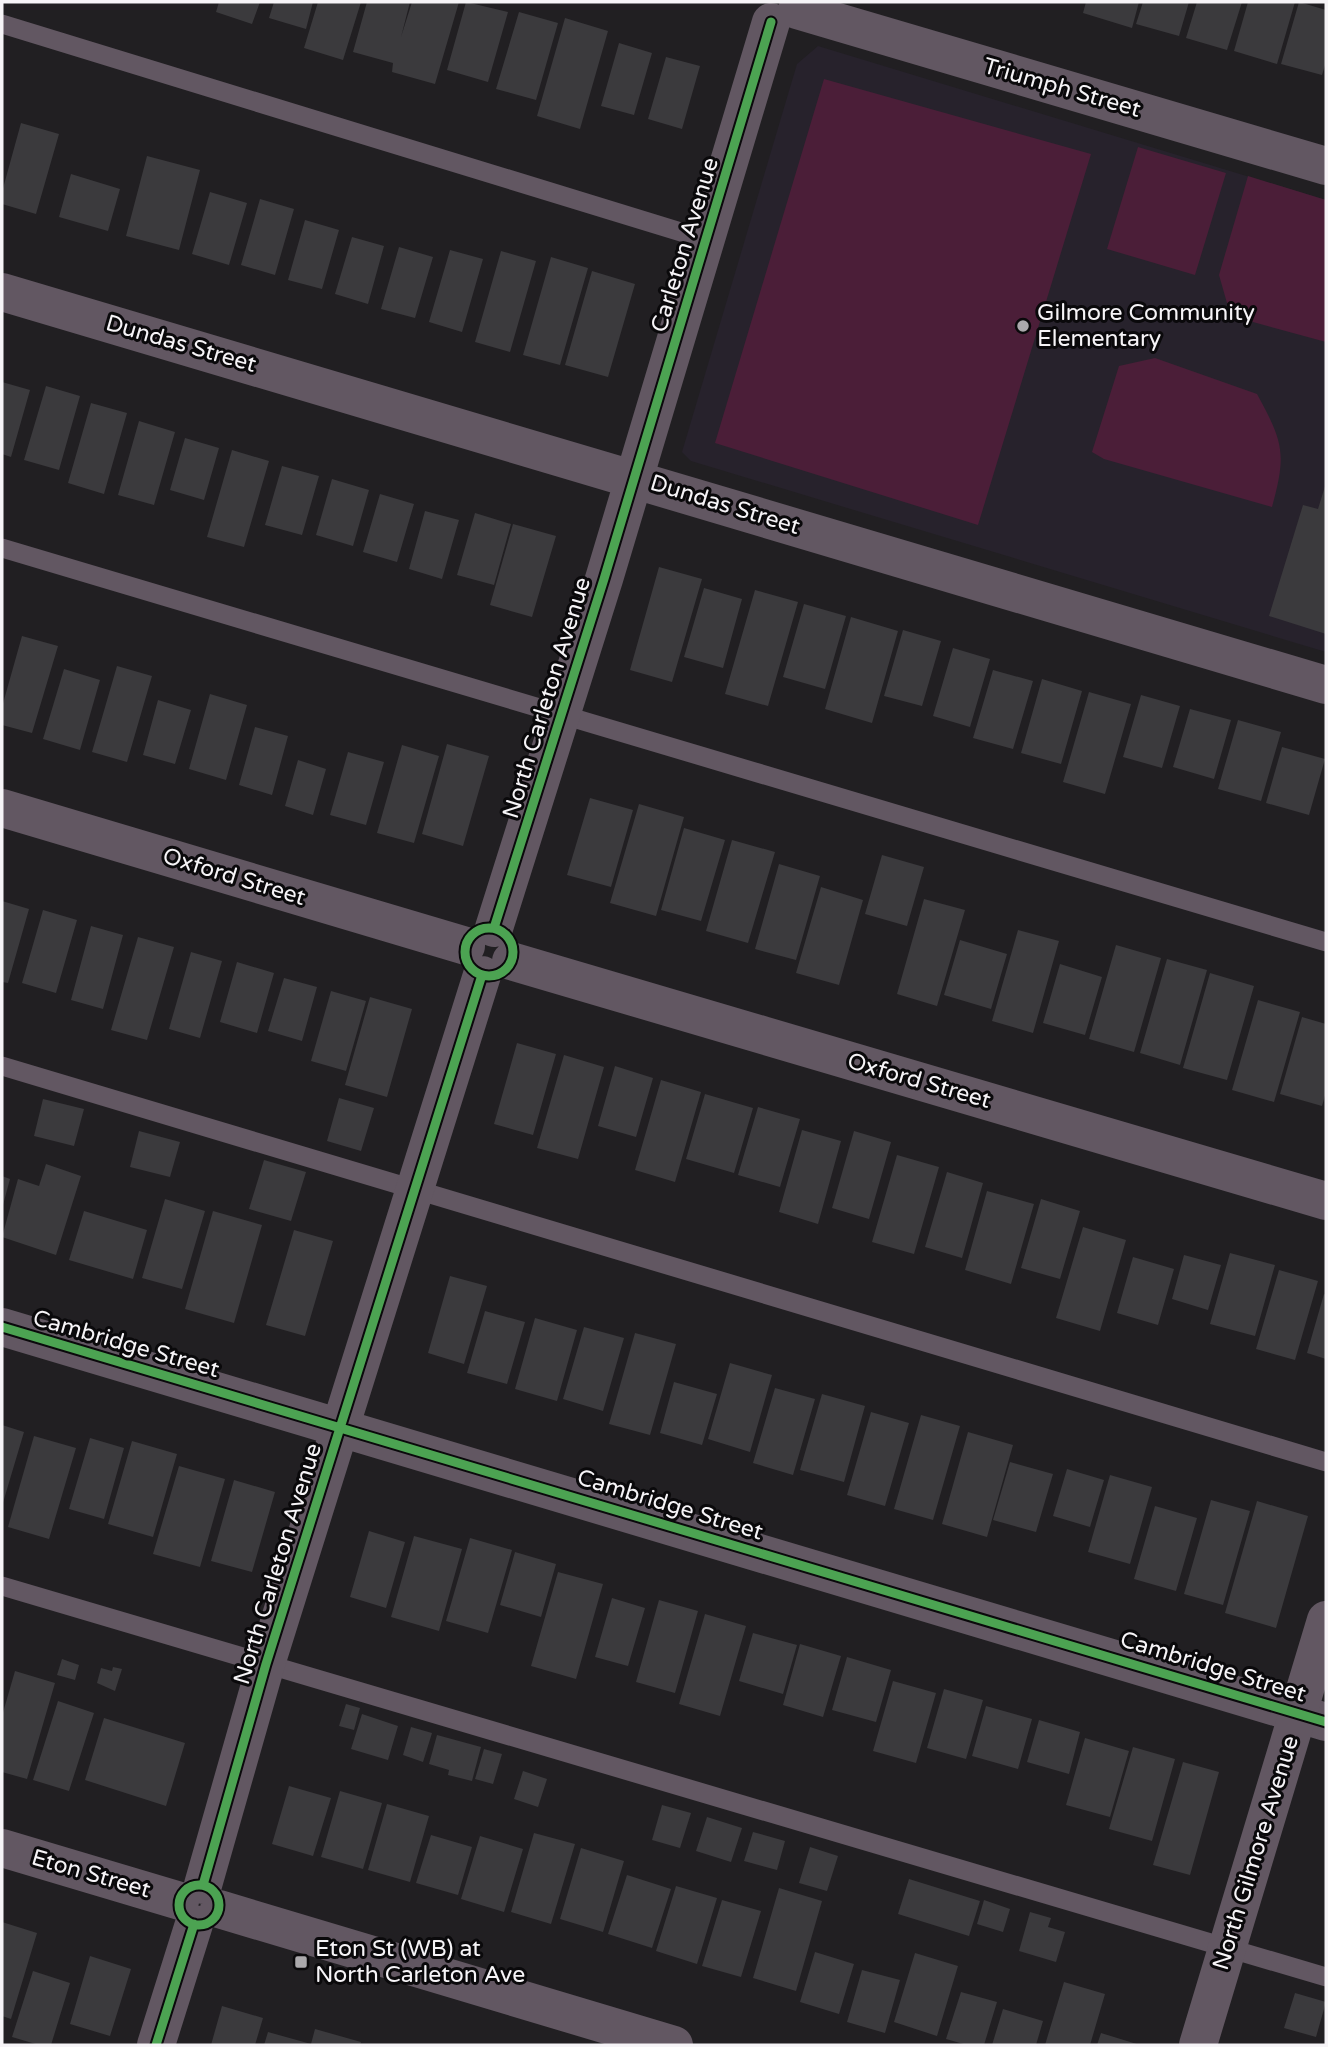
<svg xmlns="http://www.w3.org/2000/svg" width="1328" height="2047" font-family="'Varela Round',sans-serif">
  <rect width="100%" height="100%" fill="#211f22"/>
  <path fill="#27222c" d="M818 46 1326 200V652L691 461 682 452 797 64Z"/>
  <path fill="#4b1e38" d="M824 79 1091 154 978 525 715 443Z
    M1138 147 1226 173 1195 275 1107 249Z
    M1248 176 1326 200V342L1253 322 1227 303 1219 275Z
    M1155 358 1257 394C1283 442 1287 453 1272 507L1104 459 1092 452 1119 366Z"/>
  <path fill="#3b3a3d" d="M219 2H260L252 24 216 12Z
    M274 2H313L306 29 269 18Z
    M318 2H361L343 60 304 48Z
    M367 2H410L401 37 412 2H459L435 84 392 72 393 63 353 52Z
    M466 2 508 12 488 82 447 70Z
    M1086 2H1139L1132 28 1083 13Z
    M1143 2H1189L1179 36 1136 24Z
    M1197 2H1242L1227 50 1186 38Z
    M1248 2H1295L1277 64 1234 51Z
    M1299 2 1326 10V62L1322 75 1281 64Z
    M519 12 558 23 536 100 496 89Z
    M565 18 608 31 580 129 537 116Z
    M619 43 652 53 634 115 601 106Z
    M666 57 700 66 682 129 648 119Z
    M21 123 59 134 36 214 2 204V192Z
    M147 156 200 170 179 250 126 236Z
    M71 174 120 189 108 231 59 217Z
    M210 192 247 203 229 265 192 254Z
    M260 199 294 209 275 275 241 265Z
    M305 220 339 230 322 289 288 280Z
    M352 237 384 246 368 304 335 294Z
    M399 247 433 257 415 318 381 309Z
    M450 250 483 259 462 332 429 322Z
    M501 251 536 261 510 352 475 342Z
    M551 257 588 268 560 365 523 355Z
    M592 271 635 284 608 377 565 365Z
    M2 382 30 390 11 457 2 454Z
    M46 386 80 396 59 470 24 460Z
    M91 403 127 413 104 494 68 483Z
    M139 421 175 432 154 505 118 495Z
    M185 438 219 448 204 500 170 490Z
    M232 450 269 461 244 547 207 537Z
    M282 466 319 476 302 535 265 525Z
    M332 479 369 490 353 546 316 535Z
    M1326 483V634L1269 616 1303 505 1318 509Z
    M380 494 414 504 397 562 363 552Z
    M425 511 459 520 442 579 409 569Z
    M475 513 511 524 494 585 457 575Z
    M513 524 556 536 532 617 490 605Z
    M659 567 702 579 672 682 630 670Z
    M704 588 742 599 723 668 684 657Z
    M755 590 798 602 768 706 725 694Z
    M804 604 846 616 825 689 783 677Z
    M851 617 898 631 872 723 825 709Z
    M903 630 941 641 922 706 884 696Z
    M22 636 58 646 32 733 2 725V707Z
    M953 648 990 659 970 727 933 716Z
    M117 666 152 676 127 762 92 752Z
    M64 669 100 680 80 750 43 739Z
    M993 670 1033 681 1013 749 973 738Z
    M1042 679 1082 691 1061 764 1021 753Z
    M1089 692 1131 704 1105 794 1063 782Z
    M210 694 247 705 226 780 189 769Z
    M1141 695 1180 706 1162 768 1123 757Z
    M158 700 191 710 175 764 143 755Z
    M1190 709 1231 720 1214 779 1173 767Z
    M1238 720 1281 732 1261 801 1218 789Z
    M255 727 288 736 272 795 239 785Z
    M447 744 489 756 463 846 422 834Z
    M402 745 439 756 414 843 377 833Z
    M1282 747 1325 759 1309 815 1266 803Z
    M348 752 384 762 366 825 330 815Z
    M298 760 326 769 313 815 285 806Z
    M590 798 633 810 611 887 567 875Z
    M639 804 684 817 656 916 610 903Z
    M684 828 725 840 701 921 661 910Z
    M732 840 775 852 748 943 706 931Z
    M882 855 924 867 907 926 865 914Z
    M779 864 820 876 796 960 755 949Z
    M821 887 863 900 839 985 796 973Z
    M924 899 965 910 937 1006 897 994Z
    M2 901 29 909 8 983 2 982Z
    M43 910 77 920 56 993 22 983Z
    M91 926 123 935 103 1009 71 1000Z
    M1018 930 1059 941 1033 1033 992 1021Z
    M138 937 174 947 147 1040 111 1030Z
    M960 940 1007 954 991 1009 944 995Z
    M1116 945 1161 958 1134 1052 1089 1039Z
    M191 952 222 961 200 1038 169 1029Z
    M1167 959 1207 970 1180 1065 1140 1053Z
    M237 962 274 973 257 1033 220 1022Z
    M1060 964 1102 977 1085 1035 1043 1023Z
    M1210 973 1254 986 1227 1080 1183 1068Z
    M284 978 317 987 302 1041 268 1031Z
    M331 991 366 1001 346 1071 311 1061Z
    M370 997 412 1009 387 1097 345 1085Z
    M1258 1000 1300 1012 1274 1102 1232 1090Z
    M1302 1017 1326 1024V1092L1322 1106 1280 1094Z
    M517 1043 556 1054 533 1135 494 1124Z
    M564 1055 604 1067 578 1159 537 1148Z
    M615 1066 653 1078 636 1137 598 1126Z
    M661 1080 701 1092 675 1182 635 1170Z
    M705 1094 753 1108 734 1173 686 1159Z
    M339 1098 374 1108 361 1151 327 1141Z
    M43 1099 84 1109 74 1146 34 1136Z
    M758 1107 800 1119 780 1187 738 1175Z
    M802 1130 841 1141 818 1224 779 1212Z
    M139 1131 180 1142 170 1177 130 1167Z
    M854 1131 891 1142 869 1219 832 1208Z
    M897 1155 939 1167 914 1254 872 1242Z
    M264 1160 306 1172 291 1221 249 1209Z
    M46 1164 81 1176 56 1255 2 1237 18 1179 39 1186Z
    M947 1172 983 1183 962 1258 925 1247Z
    M2 1176 10 1179 3 1205H2Z
    M987 1191 1034 1204 1011 1284 965 1270Z
    M165 1199 205 1211 182 1289 142 1278Z
    M1041 1199 1080 1211 1060 1279 1021 1268Z
    M84 1211 147 1230 133 1279 69 1260Z
    M213 1211 262 1225 234 1323 185 1309Z
    M1083 1227 1126 1240 1100 1331 1056 1318Z
    M294 1230 333 1241 305 1336 266 1325Z
    M1230 1253 1275 1265 1255 1336 1210 1324Z
    M1184 1255 1221 1265 1208 1310 1172 1299Z
    M1133 1257 1174 1269 1158 1325 1117 1313Z
    M1279 1270 1318 1281 1295 1360 1256 1349Z
    M450 1276 487 1286 464 1364 428 1353Z
    M1324 1294 1326 1295V1359L1307 1353Z
    M485 1311 525 1322 507 1384 467 1373Z
    M535 1318 577 1330 557 1401 515 1389Z
    M584 1327 624 1338 603 1411 563 1399Z
    M635 1333 676 1344 650 1435 609 1424Z
    M730 1363 772 1375 750 1452 708 1439Z
    M674 1382 717 1394 702 1445 660 1433Z
    M775 1388 815 1399 793 1475 753 1463Z
    M822 1394 865 1406 844 1482 800 1470Z
    M871 1412 909 1423 885 1506 847 1495Z
    M921 1415 960 1426 933 1520 894 1509Z
    M2 1425 24 1432 2 1506Z
    M968 1432 1013 1445 987 1537 942 1524Z
    M34 1436 76 1448 49 1539 8 1527Z
    M90 1438 124 1448 104 1519 69 1509Z
    M132 1441 177 1454 153 1537 108 1524Z
    M1010 1462 1053 1474 1036 1532 993 1520Z
    M179 1466 225 1479 200 1567 153 1554Z
    M1067 1469 1104 1480 1090 1527 1053 1516Z
    M1110 1475 1152 1487 1130 1564 1088 1552Z
    M234 1480 275 1492 252 1572 211 1561Z
    M1211 1500 1250 1511 1223 1605 1184 1594Z
    M1257 1501 1308 1516 1276 1628 1225 1613Z
    M1155 1506 1197 1518 1176 1591 1134 1579Z
    M369 1531 405 1542 386 1608 350 1597Z
    M414 1536 462 1549 439 1631 391 1617Z
    M470 1538 512 1550 488 1633 446 1621Z
    M515 1552 556 1564 541 1617 500 1605Z
    M558 1572 603 1584 576 1679 531 1666Z
    M612 1598 645 1608 628 1666 595 1657Z
    M659 1600 698 1611 675 1693 636 1682Z
    M705 1614 746 1626 720 1716 679 1704Z
    M753 1633 797 1645 783 1694 739 1681Z
    M800 1644 841 1656 823 1717 783 1705Z
    M847 1657 891 1670 876 1722 832 1710Z
    M62 1659 79 1665 75 1680 57 1675Z
    M113 1667 122 1669 115 1691 97 1683 101 1668 112 1671Z
    M15 1671 55 1683 27 1779 2 1772V1716Z
    M893 1681 936 1693 916 1763 873 1751Z
    M944 1689 983 1700 966 1759 927 1748Z
    M58 1701 94 1713 69 1791 33 1780Z
    M346 1704 360 1708 354 1730 339 1726Z
    M986 1706 1032 1719 1018 1769 972 1756Z
    M362 1714 398 1726 388 1760 351 1749Z
    M104 1718 185 1743 166 1806 85 1780Z
    M1039 1720 1080 1732 1069 1774 1027 1762Z
    M411 1727 432 1733 423 1762 403 1755Z
    M437 1735 481 1747 472 1781 448 1775 449 1770 429 1764Z
    M1085 1738 1129 1751 1110 1817 1066 1805Z
    M1133 1747 1175 1759 1152 1841 1109 1829Z
    M484 1749 502 1754 493 1784 475 1779Z
    M1183 1762 1219 1772 1190 1875 1153 1865Z
    M523 1771 547 1779 538 1807 514 1799Z
    M289 1786 331 1798 313 1856 272 1844Z
    M340 1791 382 1803 363 1869 321 1857Z
    M387 1804 429 1816 410 1882 368 1870Z
    M662 1805 691 1813 680 1848 652 1840Z
    M707 1817 742 1828 731 1862 696 1851Z
    M753 1832 785 1841 777 1870 744 1861Z
    M534 1833 575 1844 551 1924 511 1912Z
    M431 1835 472 1847 458 1895 416 1883Z
    M480 1836 523 1849 504 1912 461 1899Z
    M810 1847 838 1856 827 1891 799 1883Z
    M581 1848 624 1861 603 1932 560 1919Z
    M627 1875 671 1889 652 1948 608 1934Z
    M909 1879 980 1901 969 1936 898 1914Z
    M676 1886 717 1898 697 1964 656 1951Z
    M779 1888 822 1901 796 1991 753 1978Z
    M722 1900 761 1911 741 1977 702 1966Z
    M984 1900 1010 1909 1003 1932 977 1924Z
    M1030 1912 1051 1918 1048 1927 1065 1932 1056 1962 1019 1951Z
    M2 1922 37 1933 11 2019 2 2016Z
    M815 1952 854 1964 839 2014 800 2002Z
    M915 1953 958 1966 937 2036 894 2022Z
    M90 1956 131 1969 110 2036 70 2024Z
    M862 1970 900 1980 885 2033 847 2022Z
    M33 1971 70 1983 51 2045H39L12 2037Z
    M1064 1982 1105 1994 1090 2045H1045Z
    M961 1992 997 2002 984 2045H967L946 2039Z
    M1295 1993 1326 2002 1316 2037 1284 2028Z
    M222 2006 263 2018 255 2045H211Z
    M1003 2009 1043 2021 1036 2045H992Z
    M315 2029 361 2042 360 2045H264L268 2032 311 2044Z
    M1101 2033 1140 2045H1097Z"/>
  <g fill="none" stroke-linecap="round" stroke-linejoin="round">
    <path stroke="#625762" stroke-width="19" d="M2 24 707 240
      M2 548 1326 942
      M2 1066 1326 1462
      M2 1586 1326 1977"/>
    <path stroke="#625762" stroke-width="38" d="M797 10 1326 166
      M2 292 1326 685
      M2 808 466 946
      M494 928 604 579 771 22
      M511 961 1326 1201
      M2 1327 1326 1722
      M2 1848 180 1901
      M203 1885 266 1664 482 975
      M219 1909 674 2045
      M156 2045 194 1924"/>
    <path stroke="#625762" stroke-width="38" d="M1198 2045 1326 1620"/>
    <defs>
      <path id="cycleway" d="M494 928 604 579 771 22
        M465 952a24 24 0 1 1 48 0a24 24 0 1 1-48 0Z
        M2 1327 1326 1722
        M203 1885 266 1664 482 975
        M179 1905a20 20 0 1 1 40 0a20 20 0 1 1-40 0Z
        M156 2045 194 1924"/>
    </defs>
    <use href="#cycleway" stroke="#0a090b" stroke-width="13"/>
    <use href="#cycleway" stroke="#4ca352" stroke-width="9"/>
  </g>
  <g fill="#aba9ac" stroke="#0a090b" stroke-width="2.5">
    <circle cx="1023" cy="326" r="7"/>
    <rect x="294" y="1955" width="14" height="14" rx="3.5"/>
  </g>
  <g text-anchor="middle" dominant-baseline="central" stroke-width="6" stroke-linejoin="round" paint-order="stroke">
    <g font-size="23" fill="#f6f4f7" stroke="#0a090b">
      <text transform="translate(1062 88) rotate(16)">Triumph Street</text>
      <text transform="translate(685 245) rotate(-73)">Carleton Avenue</text>
      <text transform="translate(181 344) rotate(16)">Dundas Street</text>
      <text transform="translate(725 505) rotate(17)">Dundas Street</text>
      <text transform="translate(547 698) rotate(-73)">North Carleton Avenue</text>
      <text transform="translate(234 877) rotate(17)">Oxford Street</text>
      <text transform="translate(919 1081) rotate(16)">Oxford Street</text>
      <text transform="translate(126 1344) rotate(16)">Cambridge Street</text>
      <text transform="translate(670 1505) rotate(17)">Cambridge Street</text>
      <text transform="translate(278 1564) rotate(-73)">North Carleton Avenue</text>
      <text transform="translate(1213 1667) rotate(17)">Cambridge Street</text>
      <text transform="translate(1256 1853) rotate(-73)">North Gilmore Avenue</text>
      <text transform="translate(91 1874) rotate(16)">Eton Street</text>
    </g>
    <g font-size="23" fill="#f6f4f7" stroke="#0a090b" text-anchor="start">
      <text x="1037" y="313">Gilmore Community<tspan x="1037" dy="26">Elementary</tspan></text>
      <text x="315" y="1949">Eton St (WB) at<tspan x="315" dy="26">North Carleton Ave</tspan></text>
    </g>
  </g>
  <rect width="1328" height="2047" fill="none" stroke="#f6f4f7" stroke-width="7"/>
</svg>
